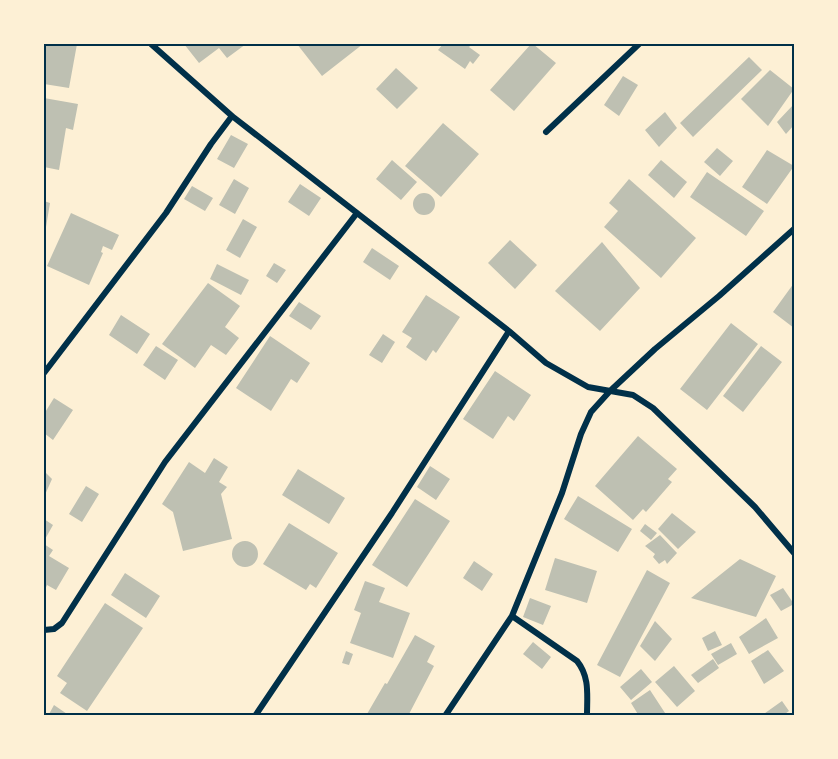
<svg xmlns="http://www.w3.org/2000/svg" width="838" height="759" font-family="'Libre Baskerville',serif">
  <rect width="100%" height="100%" fill="#fdf0d5"/>
  <path fill="#bec0b2" d="M44 44H77L69 88 44 84Z
    M184 44H246L227 58 219 48 199 63Z
    M297 44H363L322 76Z
    M443 44H472L469 47 480 55 473 64 470 61 465 69 438 50Z
    M531 44H533L556 63 514 111 490 90Z
    M749 57 762 70 693 137 680 123Z
    M396 68 418 88 397 109 376 89Z
    M770 70 794 89 768 126 741 99Z
    M623 76 638 85 619 116 604 105Z
    M44 98 78 104 73 130 66 128 59 170 44 167Z
    M794 104V125L786 134 777 122Z
    M665 112 677 128 659 147 645 130Z
    M443 123 479 154 441 197 405 166Z
    M231 135 248 144 234 168 217 159Z
    M717 148 733 161 720 176 704 162Z
    M767 150 794 166 767 204 742 187Z
    M392 160 417 182 401 200 376 179Z
    M661 160 687 182 674 198 648 175Z
    M707 172 764 211 746 236 690 197Z
    M234 179 249 188 235 214 219 205Z
    M629 179 696 238 661 278 604 227 618 211 609 203Z
    M300 184 321 198 309 216 288 202Z
    M192 186 213 198 205 211 184 199Z
    M413 204a11 11 0 1 1 22 0a11 11 0 1 1-22 0Z
    M44 201 50 203 46 227H44Z
    M71 213 119 235 112 250 103 246 101 252 103 253 89 285 47 266Z
    M243 219 257 227 240 258 226 250Z
    M510 240 537 265 515 289 488 263Z
    M602 242 640 288 600 331 555 291Z
    M372 248 399 266 390 280 363 262Z
    M274 263 286 270 277 283 266 276Z
    M217 264 249 280 241 295 210 279Z
    M208 283 240 306 225 327 239 338 226 355 211 345 195 368 162 344Z
    M794 283V328L773 312Z
    M426 295 460 317 436 353 433 350 426 361 406 347 412 338 402 332Z
    M299 302 321 316 311 330 289 316Z
    M121 315 150 334 137 354 109 335Z
    M731 323 758 344 707 410 680 389Z
    M383 334 395 342 382 363 369 355Z
    M270 336 310 363 297 383 291 379 271 411 236 388Z
    M156 346 178 360 165 380 143 365Z
    M761 346 782 362 743 412 723 396Z
    M495 371 531 395 514 421 508 416 493 439 463 419Z
    M54 398 73 410 53 440 44 433V414Z
    M638 436 677 469 668 479 672 482 646 512 643 509 633 520 595 486Z
    M214 458 228 467 219 482 227 487 221 494 232 539 183 551 173 512 162 504 189 462 205 473Z
    M430 466 450 479 436 500 417 487Z
    M298 469 345 498 329 524 282 495Z
    M44 471 52 479 44 497Z
    M86 486 99 494 82 522 69 514Z
    M578 496 632 529 618 552 564 519Z
    M415 499 450 521 407 587 372 565Z
    M672 513 696 532 678 549 658 529Z
    M44 519 53 525 44 541Z
    M289 523 338 553 316 588 310 584 306 590 263 564Z
    M645 524 657 533 651 540 640 531Z
    M660 535 677 553 667 564 665 560 659 564 653 557 655 554 645 546Z
    M232 554a13 13 0 1 1 26 0a13 13 0 1 1-26 0Z
    M44 544 53 550 49 556 69 568 56 590 47 585 44 592Z
    M555 558 597 571 587 603 545 590Z
    M740 559 776 576 756 617 691 598Z
    M474 561 493 574 482 591 463 578Z
    M647 570 670 583 620 677 597 665Z
    M125 573 160 596 146 618 111 595Z
    M365 581 385 588 379 602 410 613 393 658 350 643 361 613 354 610Z
    M783 588 794 604 781 611 770 595Z
    M530 598 551 606 543 625 523 617Z
    M105 603 143 628 87 711 60 693 67 683 57 676Z
    M766 618 778 638 749 654 739 637Z
    M655 621 672 639 655 661 640 646Z
    M715 631 722 645 708 651 702 638Z
    M415 635 435 646 427 662 434 666 408 716 367 714 385 683 387 684Z
    M533 642 551 657 542 669 523 654Z
    M731 643 737 654 718 665 711 654Z
    M768 650 784 671 764 684 751 661Z
    M346 651 353 654 349 665 342 663Z
    M713 659 719 668 698 683 691 675Z
    M674 666 695 691 677 707 655 682Z
    M641 669 652 682 631 700 620 687Z
    M650 690 667 716H639L631 703Z
    M782 701 789 711 782 716H761Z
    M54 705 70 716H48Z"/>
  <g fill="none" stroke-linecap="round" stroke-linejoin="round">
    <path stroke="#003049" stroke-width="6" d="M151 44 232 116 509 331 546 363 588 387 633 395 653 408 755 507 794 553
      M546 132 639 44
      M44 373 166 213 211 144 232 116
      M512 616 577 661C590 677 587 695 587 716
      M44 630 54 629 62 623 165 462 357 213
      M255 716 392 513 509 331
      M445 716 512 616 562 493 581 434 591 412 610 391 655 349 719 296 794 229"/>
  </g>
  <rect width="838" height="759" fill="none" stroke="#fdf0d5" stroke-width="90"/>
  <rect x="45" y="45" width="748" height="669" fill="none" stroke="#003049" stroke-width="2"/>
</svg>
